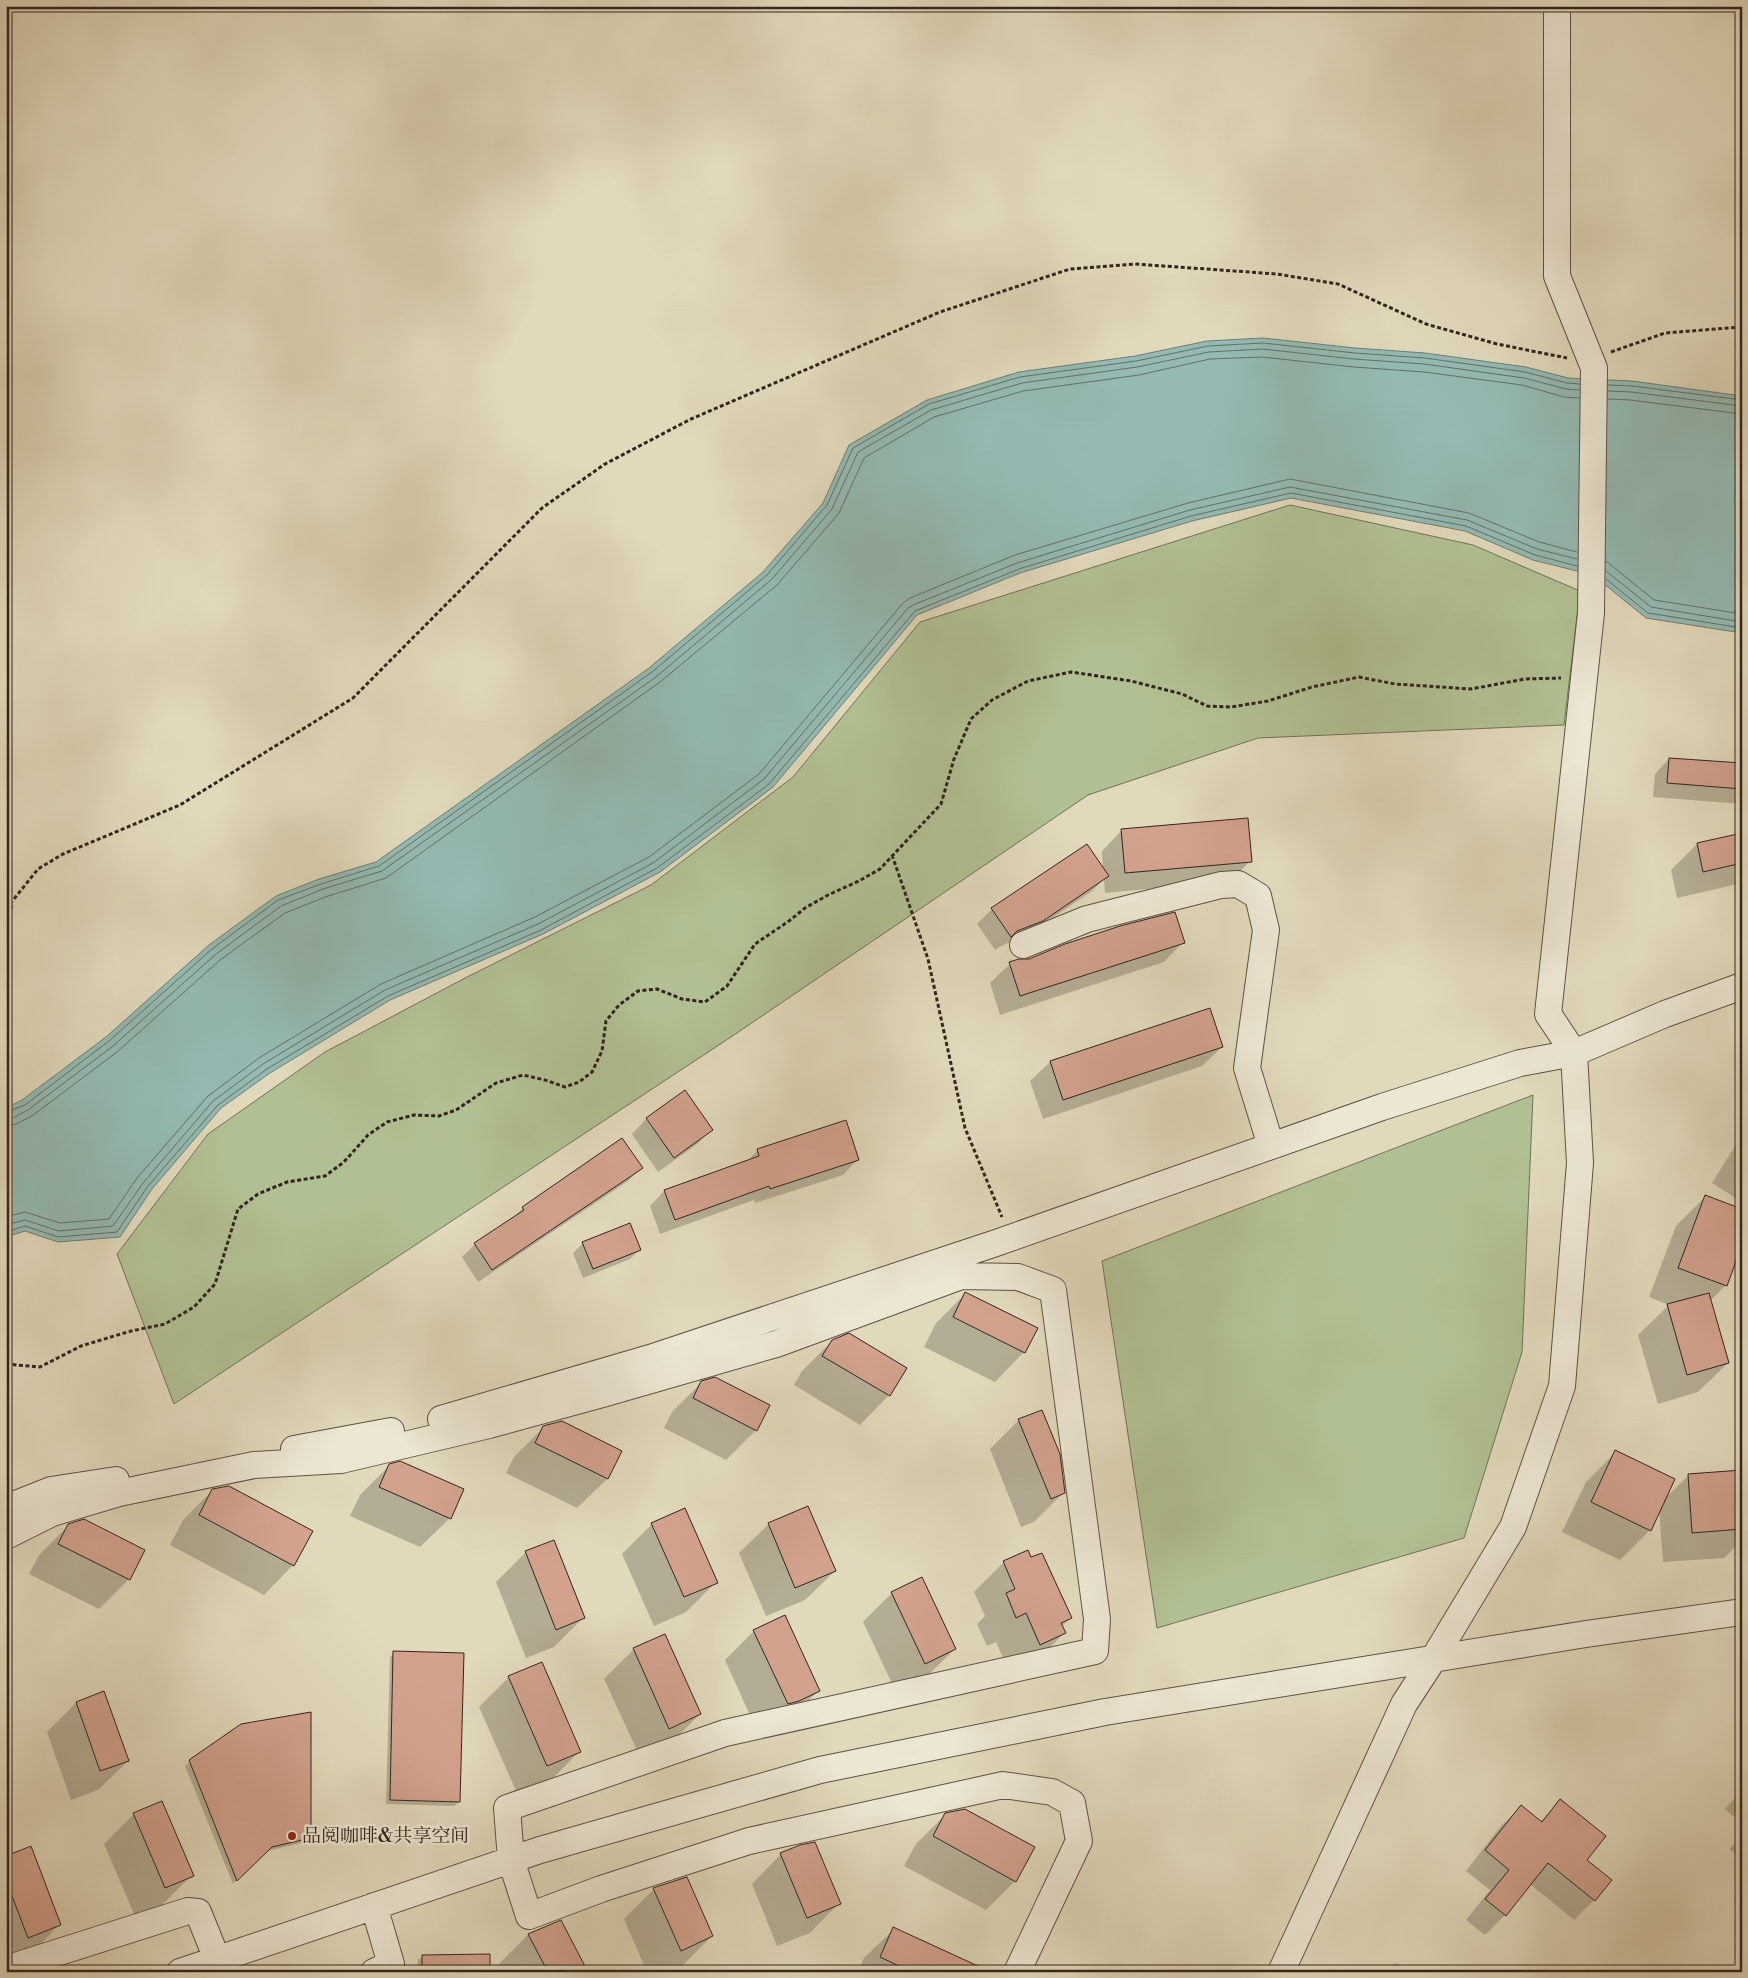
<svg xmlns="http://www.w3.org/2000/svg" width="1748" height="1978" font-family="'Libre Bodoni','Noto Serif SC',serif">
  <rect width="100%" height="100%" fill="#e1d9bb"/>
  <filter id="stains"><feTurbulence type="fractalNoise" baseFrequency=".004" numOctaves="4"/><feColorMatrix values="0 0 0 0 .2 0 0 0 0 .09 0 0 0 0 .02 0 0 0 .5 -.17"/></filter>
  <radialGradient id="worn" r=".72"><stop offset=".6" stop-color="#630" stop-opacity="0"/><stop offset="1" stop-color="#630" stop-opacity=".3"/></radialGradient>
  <path fill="#b1c092" stroke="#717258" d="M1290 505 1473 545 1580 591 1564 725 1258 738 1088 795 731 1037 174 1404 117 1254 208 1134 325 1052 467 977 651 885 793 777 920 622Z
    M1533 1095 1522 1352 1464 1538 1157 1628 1102 1261Z"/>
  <path fill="#94bab2" stroke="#6c7e77" d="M1263 338 1355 348 1425 353 1526 367 1568 378 1632 381 1742 396V633L1646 618 1593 575 1533 560 1465 531 1291 498 1192 521 1020 573 917 615 773 787 660 872 543 934 390 1000 270 1073 221 1108 152 1189 120 1237 58 1242 25 1231 6 1237V1108L22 1100 106 1037 209 945 276 896 319 879 376 862 649 668 763 572 823 503 849 445 927 400 1019 372 1135 356 1207 341Z"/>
  <path fill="#0003" d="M1669 759 1742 765V804L1653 797 1655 774Z
    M1121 831 1250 861 1231 881 1105 893 1104 879 1092 891 1027 935 1001 946 995 950 977 924 992 909 1103 871 1102 851Z
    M1742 833V883L1677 898 1671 870 1697 844Z
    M1183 942 1164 962 1000 1015 990 983 1010 964Z
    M1222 1047 1202 1066 1043 1119 1030 1081 1050 1062Z
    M685 1092 711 1130 696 1145 658 1172 632 1134 646 1119Z
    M1742 1135V1202L1712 1183Z
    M758 1150 857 1160 843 1175 755 1203 754 1200 660 1234 650 1206 664 1191 746 1162Z
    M641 1168 628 1181 478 1282 462 1257 475 1244 509 1222 523 1208Z
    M1705 1197 1726 1285 1710 1301 1728 1363 1698 1392 1658 1404 1638 1335 1669 1305 1649 1297 1676 1226Z
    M583 1243 640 1249 630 1259 583 1278 573 1253Z
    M966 1293 1024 1352 995 1382 924 1347 936 1323Z
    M832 1341 889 1395 860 1425 794 1385 802 1371Z
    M702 1382 756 1430 726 1460 664 1428 672 1412Z
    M1019 1420 1064 1492 1034 1522 1021 1527 990 1449Z
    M544 1427 620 1451 607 1479 577 1508 506 1473 514 1457Z
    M1616 1452 1665 1498 1689 1475 1742 1471V1540L1724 1558 1663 1562 1659 1510 1650 1530 1620 1560 1562 1532 1586 1482Z
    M390 1465 450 1518 420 1547 350 1516 360 1495Z
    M213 1490 293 1565 264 1595 170 1545 183 1520Z
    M652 1524 716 1582 686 1612 654 1626 622 1554Z
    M769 1524 835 1571 805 1600 766 1616 739 1553Z
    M69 1525 129 1579 99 1609 29 1574 39 1555Z
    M526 1552 583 1618 554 1647 526 1658 496 1582Z
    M1004 1562 1070 1618 1061 1627 1064 1633 1035 1663 1010 1674 996 1642 987 1646 977 1624 985 1616 974 1592Z
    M892 1593 955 1649 925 1678 896 1692 863 1622Z
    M754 1631 818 1691 789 1721 758 1733 725 1660Z
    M634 1649 700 1714 670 1744 640 1757 604 1679Z
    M394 1653 459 1802 454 1806 386 1804 390 1657Z
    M509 1677 580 1751 550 1781 518 1795 479 1707Z
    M76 1703 128 1761 98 1790 71 1800 47 1732Z
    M241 1725 310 1838 305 1842 267 1851 233 1884 185 1766Z
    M1742 1790V1824L1725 1809Z
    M1560 1801 1585 1860 1594 1900 1574 1920 1530 1884 1505 1915 1485 1935 1466 1920 1490 1890 1466 1871 1501 1826 1521 1807 1540 1822Z
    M134 1814 192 1875 162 1905 135 1916 104 1844Z
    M946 1814 1015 1881 986 1910 904 1866 916 1844Z
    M1742 1836V1859L1729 1849Z
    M781 1854 839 1903 810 1933 777 1946 752 1884Z
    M6 1857 59 1925 30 1955 6 1964Z
    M654 1889 712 1936 682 1966 668 1972H647L624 1919Z
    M560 1922 586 1972H503L499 1964 528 1935Z
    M894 1929 983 1972H858L864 1958Z
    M423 1956 489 1972H418V1960Z
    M1396 1963 1408 1972H1387Z
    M1445 1965 1454 1972H1438Z"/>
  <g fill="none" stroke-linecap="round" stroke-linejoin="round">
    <path stroke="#627068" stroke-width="1" d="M1608 385 1632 386 1742 400
      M1608 391 1631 392 1742 406
      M1608 399 1630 400 1742 414
      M1606 561 1654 600 1742 614
      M1606 571 1651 607 1742 622
      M1606 579 1648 613 1742 628
      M6 1112 25 1105 109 1041 212 949 278 900 321 884 379 866 652 672 767 575 827 505 853 448 929 404 1020 377 1136 361 1208 346 1263 343 1355 353 1425 358 1525 372 1567 383 1579 384
      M6 1119 13 1118 28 1110 113 1046 216 954 281 906 323 889 382 871 656 677 772 579 832 509 858 452 931 410 1022 383 1137 367 1209 352 1262 349 1354 359 1424 364 1524 378 1566 389 1579 390
      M6 1126 16 1124 32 1116 117 1052 220 960 285 913 325 897 386 878 660 682 777 585 839 513 864 458 934 417 1023 391 1139 375 1210 359 1262 357 1354 367 1424 372 1522 385 1564 397 1579 398
      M6 1217 25 1212 60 1223 109 1219 137 1178 208 1096 259 1058 381 984 535 917 649 857 759 774 903 603 910 598 1015 555 1188 503 1290 479 1469 513 1539 542 1577 552
      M6 1225 25 1220 59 1231 113 1226 143 1183 213 1101 263 1064 385 990 538 924 653 863 764 779 908 608 913 605 1017 563 1190 510 1290 487 1467 520 1537 549 1577 559
      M6 1232 25 1226 58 1237 117 1232 148 1186 218 1105 267 1069 388 996 541 930 657 868 769 784 915 611 1019 569 1191 516 1291 493 1466 526 1535 555 1577 566"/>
  </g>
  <path fill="#d2a28d" stroke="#31251e" d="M1669 758 1742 763V789L1667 783Z
    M1248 818 1252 862 1125 873 1121 829Z
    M1742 833V863L1703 872 1697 843Z
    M1087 844 1109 876 1043 921 1017 931 1011 937 991 908Z
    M1175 912 1185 943 1020 996 1009 962 1019 959H1029L1065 944 1120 926Z
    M1210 1008 1223 1047 1063 1100 1050 1061Z
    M685 1090 713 1130 674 1158 646 1118Z
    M846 1120 859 1160 770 1189 769 1186 675 1220 664 1190 759 1156 757 1149Z
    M622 1138 643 1168 492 1270 474 1243 524 1210 522 1207Z
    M1705 1195 1742 1209V1245L1727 1286 1678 1268Z
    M630 1223 641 1250 593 1269 582 1242Z
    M965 1292 1038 1328 1025 1353 953 1317Z
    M1709 1293 1729 1363 1687 1375 1667 1304Z
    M849 1333 907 1368 890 1396 822 1356 832 1340Z
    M715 1377 770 1405 757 1431 693 1398 701 1381Z
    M1042 1410 1060 1454 1065 1493 1051 1499 1018 1419Z
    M562 1421 622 1451 608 1479 535 1443 543 1426Z
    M1615 1450 1675 1479 1651 1531 1591 1502Z
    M400 1461 464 1489 451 1519 379 1487 389 1464Z
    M1742 1470V1529L1692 1533 1688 1474Z
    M229 1486 313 1531 294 1566 199 1515 212 1489Z
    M808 1506 836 1571 795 1588 768 1523Z
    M685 1508 718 1583 684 1597 651 1523Z
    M84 1519 145 1550 130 1580 58 1544 68 1524Z
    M554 1540 585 1618 556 1630 525 1551Z
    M1028 1550 1031 1557 1042 1553 1072 1618 1061 1623 1066 1633 1040 1645 1026 1613 1016 1618 1006 1593 1015 1589 1003 1561Z
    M922 1577 956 1649 925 1664 891 1592Z
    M785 1615 820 1691 799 1701 788 1704 753 1630Z
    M665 1634 701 1714 669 1729 633 1648Z
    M393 1651 464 1653 460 1802 390 1800Z
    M542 1662 581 1752 547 1766 508 1676Z
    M104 1691 129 1761 100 1771 76 1702Z
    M311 1712V1838L272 1847 237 1881 189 1760 241 1724Z
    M1560 1799 1606 1836 1587 1860 1612 1880 1595 1901 1548 1863 1506 1916 1485 1899 1509 1870 1485 1850 1521 1805 1542 1822Z
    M162 1801 194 1876 165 1888 133 1813Z
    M965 1809 1035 1847 1016 1882 933 1836 945 1813Z
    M815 1842 841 1904 807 1918 780 1853 800 1845Z
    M31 1846 61 1925 28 1938 6 1880V1856Z
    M687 1877 713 1936 681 1951 653 1888Z
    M561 1920 588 1972H548L528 1934Z
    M893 1927 991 1972H912L880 1957Z
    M490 1954V1972H422V1955Z"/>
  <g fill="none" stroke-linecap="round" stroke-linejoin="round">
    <defs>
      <path id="minor" d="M1557 6V276L1594 368 1591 613 1548 1014 1574 1053 1665 1014 1742 986
        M1023 945 1087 919 1221 885 1238 884 1258 896 1266 930 1247 1068 1271 1146
        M441 1419 650 1358 996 1243 1382 1107 1520 1063 1574 1053 1580 1163 1562 1386 1513 1527 1434 1658 1404 1704 1281 1972
        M294 1449 391 1431
        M6 1508 51 1490 116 1480
        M6 1536 52 1513 119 1493 254 1465 341 1460 489 1425 606 1393 776 1344 961 1276 1018 1277 1053 1290 1097 1619 1095 1651 725 1733 507 1808 511 1860 529 1916 601 1889 749 1841 1003 1785 1052 1792 1072 1803 1079 1841 1017 1972
        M6 1969 188 1911 198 1912 217 1959
        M180 1972 540 1850 820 1770 1105 1712 1586 1634 1742 1612
        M374 1972 391 1964 374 1906"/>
    </defs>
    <use href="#minor" stroke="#5d5245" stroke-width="28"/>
    <path stroke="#31251e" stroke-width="3" stroke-dasharray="4 2.5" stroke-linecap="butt" d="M1611 352 1665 333 1742 327
      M892 855 928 959 965 1128 1002 1217
      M6 909 38 869 63 854 180 805 353 698 542 508 605 464 691 419 940 312 1070 269 1135 264 1277 274 1338 284 1426 324 1497 344 1567 358
      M6 928 12 905
      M6 1364 40 1367 81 1346 131 1331 165 1324 194 1307 215 1284 238 1209 258 1194 287 1182 325 1176 344 1162 368 1135 387 1122 414 1115 439 1116 456 1110 496 1083 523 1075 545 1080 565 1087 579 1082 592 1072 602 1051 606 1021 619 1005 638 991 657 989 682 999 705 1002 727 986 755 944 789 921 805 908 828 895 859 881 880 869 941 804 954 759 971 719 992 700 1028 681 1071 672 1131 681 1182 694 1207 706 1231 707 1268 701 1312 687 1359 677 1395 684 1471 689 1525 679 1561 678"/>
    <use href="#minor" stroke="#ece6d3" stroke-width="26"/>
  </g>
  <circle fill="#8f2418" stroke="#ece6d3" stroke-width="2" cx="292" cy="1836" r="5"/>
  <g text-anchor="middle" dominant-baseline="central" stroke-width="5" stroke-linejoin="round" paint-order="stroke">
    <g font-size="19" fill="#31251e" stroke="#ece6d3" text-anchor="start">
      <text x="302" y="1836">品阅咖啡&amp;共享空间</text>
    </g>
  </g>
  <rect width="1748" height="1978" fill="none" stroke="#e1d9bb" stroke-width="25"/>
  <rect x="8" y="8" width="1733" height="1963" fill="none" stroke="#31251e" stroke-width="2.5"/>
  <rect x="12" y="12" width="1723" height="1953" fill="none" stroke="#31251e"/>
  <rect width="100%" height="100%" filter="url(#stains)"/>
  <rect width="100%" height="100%" fill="url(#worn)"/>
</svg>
